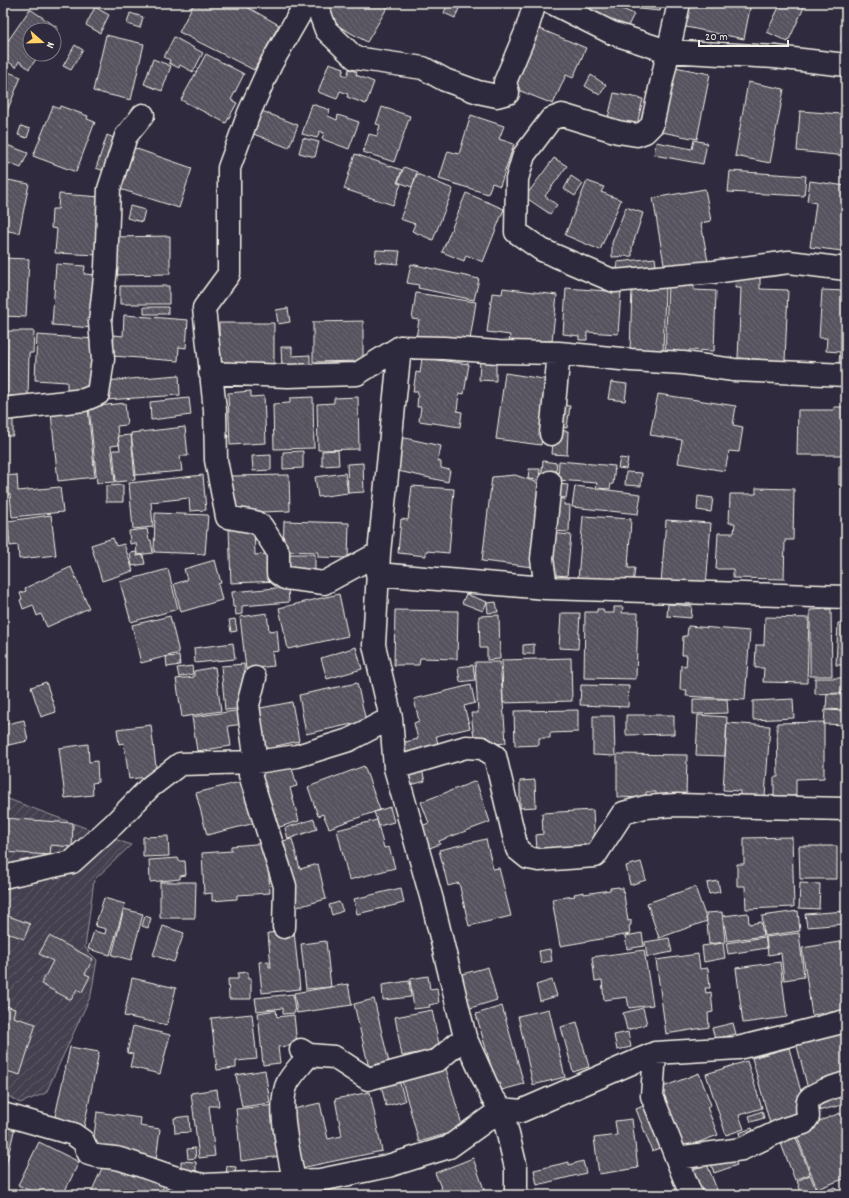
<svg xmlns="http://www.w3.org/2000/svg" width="849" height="1198" font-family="Dekko,sans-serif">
  <defs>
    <pattern id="garden-furrows" width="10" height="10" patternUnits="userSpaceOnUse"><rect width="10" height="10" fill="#454050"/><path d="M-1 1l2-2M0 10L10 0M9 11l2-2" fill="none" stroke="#605c69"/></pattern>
    <pattern id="building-back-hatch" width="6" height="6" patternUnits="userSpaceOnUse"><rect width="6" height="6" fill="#56525f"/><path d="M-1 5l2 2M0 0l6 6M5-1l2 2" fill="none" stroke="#6f6b76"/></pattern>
  </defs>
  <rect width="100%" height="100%" fill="#2f2a3d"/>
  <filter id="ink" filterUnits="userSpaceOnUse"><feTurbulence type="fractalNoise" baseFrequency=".025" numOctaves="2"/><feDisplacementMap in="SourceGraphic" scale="8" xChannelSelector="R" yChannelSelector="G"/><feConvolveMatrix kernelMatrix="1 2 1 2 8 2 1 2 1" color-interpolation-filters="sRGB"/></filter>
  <g filter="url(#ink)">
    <path fill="url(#garden-furrows)" stroke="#9c989c" d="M3 797 131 845 94 880 85 948 97 960 91 995 46 1093 20 1103 3 1093Z"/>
    <path fill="url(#building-back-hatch)" stroke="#f4f1e8" d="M194 3H240L279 25 254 70 179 32Z
      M332 3H390L367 42 324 18Z
      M448 3 460 6 455 18 444 13Z
      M558 3H623L620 8 634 14 624 34Z
      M640 3H661L660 11 639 9Z
      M686 3H751L744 39 681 26Z
      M781 3H806L788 42 767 32Z
      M846 6V43L841 42Z
      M95 7 109 15 100 33 86 25Z
      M30 9 58 28 54 34V30H30V54H40L29 69 19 61 16 67 3 58V48Z
      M130 13 143 17 140 28 127 24Z
      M533 26 586 48 573 78 566 75 553 104 508 86Z
      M106 35 144 44 131 100 93 91Z
      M174 37 203 53 193 72 180 65 179 68 169 63 170 60 164 57Z
      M75 45 83 50 71 70 63 66Z
      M206 54 244 74 231 100 237 103 226 123 181 100Z
      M153 59 171 66 162 91 144 84Z
      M329 63 344 68 342 74 347 76 349 69 357 72 356 75 374 82 366 104 347 97 348 94 340 91 337 99 318 92Z
      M670 66 710 74 697 139 657 131Z
      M3 70 21 77 3 121Z
      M591 75 606 85 600 95 585 86Z
      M748 82 784 89 770 163 735 156Z
      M614 93 643 99 636 129 607 122Z
      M312 104 330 110 328 116 337 120 338 115 359 122 349 149 322 139 324 133 320 131 317 138 302 134Z
      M53 106 59 109 60 106 88 116 87 119 95 122 76 172 33 156Z
      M382 107 410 116 394 162 363 152 369 134 377 136 380 125 376 124Z
      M254 108 298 125 289 148 246 131Z
      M841 108 846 109V156L797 151 800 111 841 114Z
      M471 115 504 126 499 139 514 144 500 186 492 183 488 194 439 179 448 151 459 154Z
      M21 126 30 129 27 138 18 135Z
      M107 135 121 141 110 173 96 168Z
      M303 138 319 142 315 157 299 153Z
      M694 140 707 143 703 164 654 155 656 142 692 149Z
      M7 145 28 153 21 168 3 161Z
      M134 148 192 168 179 208 120 189Z
      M355 154 402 170 397 183 401 184 393 205 344 189Z
      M554 158 567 166 545 196 557 205 550 214 525 197Z
      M404 167 417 172 412 187 398 182Z
      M730 171 806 176 804 196 728 192Z
      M417 174 453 189 433 240 412 231 415 224 400 219Z
      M571 176 583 184 575 196 564 189Z
      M3 179 29 184 19 233 3 230Z
      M587 181 604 187 601 192 621 200 600 250 565 235Z
      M810 181 846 186V220L842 251 810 247 816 203 807 201Z
      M705 189 711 221 701 223 708 262 665 270 653 198Z
      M466 193 504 209 483 262 466 255 464 261 442 252Z
      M59 194 102 197 98 255 55 253 57 229 51 228 52 209H58Z
      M130 206 145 210 142 222 127 218Z
      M626 207 643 213 632 247V256L612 257V243Z
      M170 236V274L113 275 112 237Z
      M376 250 400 251 398 264 375 262Z
      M3 258 29 259 26 317 3 316Z
      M655 258 657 273 618 277 617 262Z
      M56 264 85 266 84 274 97 275 94 328 52 325Z
      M411 264 479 279 474 300 418 288 419 285 407 283Z
      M736 276 760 277V289L788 290 785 361 738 358 741 288H735Z
      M668 283 694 284V290L716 291 714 351 689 350 688 357 665 355Z
      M120 286H169V304H120Z
      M632 287 665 288 663 353 630 352Z
      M503 288 557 295 552 341H542L541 347 509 343 510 335 487 332 492 293 502 294Z
      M566 288 621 292 618 334 587 332V340H579V336L563 334Z
      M822 290 846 291V363H839L840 352 826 351 827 338H819Z
      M416 293 476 302 469 346 416 338 419 320 412 319Z
      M144 307H168V314H144Z
      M288 308 290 322 278 324 276 310Z
      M124 315 188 320 186 348 179 347 178 361 113 356 114 335 123 336Z
      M363 321V361L313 362V322Z
      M219 323H274V365H219Z
      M8 331H34L33 353H29L28 396H7Z
      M37 335 95 339 92 392 67 390V382L35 380Z
      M281 347H292V356L310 355V368L282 369Z
      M422 358 469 364 464 394 459 393 457 411 462 412 460 427 419 421 421 407H417L418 392H413L416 372 420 373Z
      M480 360 496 361V381L479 380Z
      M505 373 550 380 541 445 496 439Z
      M179 375 180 395 106 400 105 381Z
      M611 382 627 384 625 401 608 399Z
      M251 391V397L264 396 266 443 230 445 228 393Z
      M658 394 736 406 733 425 743 427 739 452 729 451 725 471 678 463 682 440 650 435Z
      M313 397 314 448 274 449 273 404 290 403V398Z
      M358 397 359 449 318 450 317 404 334 403V398Z
      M189 398 191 415 151 420 150 402Z
      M125 403 127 425 117 426 119 445 111 446 115 482 97 483 89 407Z
      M556 405 570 406 567 428 554 426Z
      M834 407H846V455H797L798 410H834Z
      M88 409 95 477 58 481 51 413Z
      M3 412H13V436H3Z
      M185 427 188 456H180L182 471 136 475 131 433Z
      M554 430 568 431 567 455 552 454Z
      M131 435 135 480 116 482 113 450H120L118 436Z
      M396 436 441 446 438 461 441 462V468L450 470 448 482 389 469Z
      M338 450 339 465 322 466V451Z
      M303 451V468L283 469V452Z
      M271 455V470L253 471 252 456Z
      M620 458 628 459 626 469 618 468Z
      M543 461 557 463 555 477 541 480Z
      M559 461 615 466 613 484H611L610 489 596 488 597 483 558 480Z
      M363 463 364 492 348 493 347 464Z
      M839 466H846V485H839Z
      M529 469H540L539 480 528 479Z
      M626 472 642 473 641 486 625 485Z
      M345 473 348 493 318 497 315 477Z
      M17 475 18 491 60 487 63 512 12 517 10 494 3 495V476Z
      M203 475 206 510 190 511 189 498 151 502 153 527 133 529 129 483Z
      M289 475 290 511 231 513 230 476Z
      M515 475 539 483 533 567 482 561 492 477Z
      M557 484 568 485 566 498 555 497Z
      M123 485V502H106V486Z
      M412 486 454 489 449 553 426 551V556L398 553 401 519 408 520Z
      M575 486 641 494 638 514 572 507Z
      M756 488 794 489 793 540H785L784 579 733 578V569H716L718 533H734L735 523H729L730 494H756Z
      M698 496 713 498 711 512 697 510Z
      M554 498 565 499 564 505H570L569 532 552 531Z
      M155 513 208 515 205 554 154 552Z
      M51 515 56 555 19 559 18 545 10 546 8 521Z
      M583 516 631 519 628 568H635L633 584 578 580Z
      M666 520 711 523 706 587 661 584Z
      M284 521 349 523 348 558 318 557V552L283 551Z
      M254 526 255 555 277 553 280 581 231 583 229 528Z
      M147 529 149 540H151L153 553 137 555 136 543 130 544 129 531Z
      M550 533 571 535 567 576 546 574Z
      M113 538 116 546 124 544 133 571 102 581 91 545Z
      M136 552 137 556 143 555 145 564 132 566 130 553Z
      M279 554H315V573H279Z
      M215 560 221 583 218 584 222 600 181 612 174 584 187 580 184 569Z
      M71 567 89 608 47 627 41 614 37 616 33 605 23 609 20 600 22 599 20 593 26 591 25 588Z
      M168 569 178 609 131 622 120 582Z
      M288 587 289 602 242 606V614L236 615 235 607H233L232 592Z
      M339 594 348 636 288 649 279 608Z
      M466 594 487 602 483 611 462 603Z
      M496 602 498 612 488 613 487 603Z
      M668 604 692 606 691 618 667 616Z
      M614 607H623L622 613H638L636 679 584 678 585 612H597V609H603L604 613H614Z
      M831 609 832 676H810V610Z
      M395 610 458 611 457 659 420 658 419 665H394Z
      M267 613 269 631 277 630 279 651 272 652 274 666 246 669 240 617Z
      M561 613H580L578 649 559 648Z
      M499 615 500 659 487 660V648H480L479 616Z
      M170 616 179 653 141 663 132 625Z
      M765 617 809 618 807 683 763 682 764 668H755L756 645H764Z
      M235 619 237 631 231 632 229 620Z
      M838 623H846V665H836Z
      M688 626 750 631 745 700 686 696 687 690H680L681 665 686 666 687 655H682L683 636H687Z
      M233 643 235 659 195 663 194 648Z
      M534 644V654H523V645Z
      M356 647 362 669 327 679 321 658Z
      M179 656 180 665 167 667 166 657Z
      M571 658 572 701 503 703 502 660Z
      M475 662H500L506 743 475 746 471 713H478Z
      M244 664 247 708 225 710 221 666Z
      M473 665 475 680 460 682 458 667Z
      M192 666 193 674 179 677 177 668Z
      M215 667 221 711 182 717 176 679 194 677V671Z
      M815 678H843L842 693 815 694Z
      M46 682 56 712 41 717 31 687Z
      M357 683 366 721 306 734 299 695Z
      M471 685 475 703 464 706 470 728 436 736 440 751 401 761 397 744 418 739 414 723 419 721 414 699Z
      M581 685 629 686 628 707 580 705Z
      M843 689H846V710L826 709 827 694H843Z
      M693 699H727L728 713 693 714Z
      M793 699 794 718 753 720V701Z
      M292 702 299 741 276 746 278 753 259 756 250 710Z
      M242 710 244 724 228 726 231 746 197 751 192 717Z
      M578 710V732L550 733V738H539V745L515 746 514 711Z
      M825 710 846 711V725L824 724Z
      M626 715H674V734L626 735Z
      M698 715 727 717 725 756 696 755Z
      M593 716H614L615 756 593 755Z
      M24 720 28 741 3 746V725Z
      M824 722V778L796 779V796H774V777H778L777 723Z
      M727 723 770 726 765 797 740 796V791L723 790Z
      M151 725 157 776 129 779 124 743 119 744 117 729Z
      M88 744 89 762 97 761 98 782 92 783 93 795 65 798 59 748Z
      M617 754 687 755 686 798H656V792H646V798L617 797Z
      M290 761 297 786 290 788 299 821 273 829 257 770Z
      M364 766 380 810 329 828 323 814 318 816 308 787Z
      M422 770 425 781 411 785 408 774Z
      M248 780 259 822 207 835 196 793Z
      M535 780 536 807 520 808V781Z
      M476 781 490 822 439 841 440 844 422 851 419 827 429 823 421 802Z
      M390 807 394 822 379 826 374 812Z
      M593 810 595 848 537 851 536 835 543 834 542 813Z
      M3 818 73 823 72 847 51 845 50 855 3 852Z
      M314 819 317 829 288 839 285 828Z
      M377 820 384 848 389 847 395 868 349 880 337 830Z
      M168 836 169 856 143 857V837Z
      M792 837 794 907 746 909 745 886H737V864H744V838Z
      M292 839 300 869 318 864 326 899 294 908 278 842Z
      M486 839 493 869 499 868 511 916 469 926 459 883 448 886 439 850Z
      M267 843 270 893 237 895V899L212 901V893L204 894 202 853 231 851V846Z
      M799 846H837V879H800Z
      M178 858 179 861H185L186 875 180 876V879L150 882 149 860Z
      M641 862 646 880 630 885 626 866Z
      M718 881 720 892 709 894 707 883Z
      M160 882H196L195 918H160Z
      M800 883 820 884 819 909 799 908Z
      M619 887V888H623L628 921 631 920V925L629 926 630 934 560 946 552 899 575 896 574 894 584 892V894L610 890V888Z
      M695 887 707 921 659 938 647 903Z
      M401 888 404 903 357 914 354 899Z
      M104 898 125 904 110 955 88 949 94 931 105 934 106 929 95 926Z
      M339 902 343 911 332 915 329 905Z
      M124 909 143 914 131 960 112 955Z
      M798 911 800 931 764 936 762 916Z
      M846 911V924L807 927 805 914Z
      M722 912 725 942 709 944 706 913Z
      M748 913 749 924 761 922 763 936 727 941 723 916Z
      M3 914 30 924 24 939 3 931Z
      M145 916 151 918 148 928 142 926Z
      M163 926 184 933 174 962 153 955Z
      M294 931 300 989 262 993 259 962 269 961V967H271L268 933Z
      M642 933 644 946 627 949 625 936Z
      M799 933 804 977 784 980 781 953 768 955 766 937Z
      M49 936 93 959 85 974 90 976 82 992 77 989 71 1000 41 984 53 961 39 954Z
      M765 937 767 948 728 954 726 943Z
      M669 938 672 952 647 957 645 942Z
      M326 941 331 987 306 989 301 944Z
      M845 941 846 1010 812 1015 802 948Z
      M723 943 725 958 704 962 702 946Z
      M550 949 552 961 541 963 539 951Z
      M644 950 653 1005 629 1008 627 997 604 1000 602 980 595 981 592 957Z
      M698 954 700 969 708 968 710 988H705L706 993 711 992 713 1012 708 1013 709 1027 666 1034 656 960Z
      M780 962 787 1017 743 1023 736 968Z
      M488 967 497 1000 464 1010 455 976Z
      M248 972V979H251V999H229L228 979H238V973Z
      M428 976 430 989 437 988 439 1003 429 1005 430 1007 414 1009 410 979Z
      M132 978 176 988 167 1025 124 1016Z
      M552 980 557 996 540 1001 536 985Z
      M409 981 411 997 383 1000 382 985Z
      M348 984 352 1005 297 1013 294 993Z
      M293 994 295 1013 283 1014V1008L257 1011 255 998Z
      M374 999 390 1067 370 1072 354 1004Z
      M3 1005 15 1009 13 1017 36 1024 20 1075 3 1070Z
      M502 1006 524 1084 498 1091 476 1014Z
      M643 1008 647 1024 627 1030 623 1013Z
      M549 1009 565 1077 533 1085 518 1016Z
      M276 1010 277 1017 294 1015 297 1045 278 1047 280 1063 263 1065 258 1013Z
      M432 1010 440 1049 402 1056 395 1017Z
      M252 1014 257 1059 236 1061V1068L217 1070 211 1018Z
      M577 1022 589 1067 573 1072 561 1027Z
      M733 1023 736 1034 715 1039 712 1028Z
      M133 1026 170 1035 160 1074 130 1067 133 1054 127 1053Z
      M846 1030V1080L808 1089 796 1042Z
      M628 1032 631 1047 617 1050 614 1035Z
      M70 1047 99 1052 84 1127 54 1121Z
      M789 1048 808 1117 771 1127 752 1058Z
      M747 1061 762 1108 739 1115 744 1129 726 1135 706 1074Z
      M428 1069 429 1074 446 1069 463 1129 419 1142 401 1077Z
      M265 1070 270 1103 242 1107 236 1075Z
      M699 1073 711 1105 707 1107 718 1135 681 1149 658 1089Z
      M399 1080 405 1101 386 1106 381 1085Z
      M846 1088V1104L810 1113 808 1105Z
      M217 1089 219 1106H209L215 1156 199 1158 191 1093Z
      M370 1092 382 1151 301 1168 289 1110 320 1103 328 1139 342 1136 335 1099Z
      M651 1103 667 1145 652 1151 636 1109Z
      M276 1105 282 1156 241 1161 236 1109Z
      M762 1111 764 1118 751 1122 749 1116Z
      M97 1112 141 1118 140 1126 160 1129 156 1160 92 1151Z
      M840 1113 846 1127V1178L817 1189 795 1131Z
      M189 1116 190 1132 175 1133 174 1118Z
      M632 1119 638 1168 599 1174 594 1138 617 1135 615 1121Z
      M3 1124 15 1127 5 1169H3Z
      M752 1128 755 1136 742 1141 739 1133Z
      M793 1130 810 1174 795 1180 778 1136Z
      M39 1142 79 1162 63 1195H39L18 1185Z
      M195 1148 196 1158 188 1159 187 1149Z
      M733 1155 737 1165 714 1173 711 1164Z
      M473 1158 486 1195H444L435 1173Z
      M106 1159 167 1179 160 1195H90Z
      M181 1161 196 1162V1177L181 1176Z
      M583 1161 586 1173 537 1185 534 1170 569 1162V1165Z
      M707 1164 719 1195H694L686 1172Z
      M227 1166 236 1167 235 1174H226Z
      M810 1175 818 1194 835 1187 838 1195H802L797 1181Z
      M167 1185 184 1190 183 1195H163Z"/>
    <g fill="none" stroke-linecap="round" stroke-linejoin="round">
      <defs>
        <path id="street" d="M306 3 271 64 249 113 229 168V274L204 308 215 410 216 460 227 517 255 522 262 527 278 552V573L285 578 324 583 379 553
          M316 3 326 30 355 58 423 68 445 80 478 92 497 96 508 93 505 82 526 32 535 3
          M552 3 612 33 667 51 775 57 846 65
          M679 3 652 125 645 132 637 135 618 132 562 115 551 119 524 155 517 179 516 232 542 250 614 281 714 272 789 262 846 269
          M210 373 288 376 357 374 400 347
          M846 375 734 370 683 363 631 360 559 353 498 352 444 348 400 347 379 553 374 645 391 718 395 768 432 900 465 1037 492 1097 502 1109 521 1111 655 1053 738 1048 846 1021
          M3 409 84 400 98 394 103 359 100 322 106 268 109 189 126 136 143 115
          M551 434 559 353
          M377 574 546 588 846 597
          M546 588 542 559 550 482
          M255 678 248 705 256 762 250 775 285 886 284 927
          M395 768 466 747 482 748 495 756 517 849 528 858 539 860 595 856 623 813 645 807 676 805 846 809
          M3 877 72 862 114 824 150 787 180 764 256 762 297 756 349 740 391 718
          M301 1050 309 1055 334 1057 368 1079 438 1060 465 1037
          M655 1053 652 1096 691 1195
          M3 1114 73 1134 83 1141 89 1154C99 1158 109 1156 120 1159 148 1167 175 1180 204 1185L320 1180 388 1166 449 1147 502 1109 516 1168V1195
          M677 1158 742 1149 784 1129 804 1123 808 1117C808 1112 806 1105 808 1101 811 1093 837 1086 846 1083
          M294 1181C290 1157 276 1104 288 1082 293 1073 302 1064 309 1055"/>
      </defs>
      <use href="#street" stroke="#f4f1e8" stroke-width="25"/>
      <use href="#street" stroke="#2f2a3d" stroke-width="22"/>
    </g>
  </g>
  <rect width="849" height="1198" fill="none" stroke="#2f2a3d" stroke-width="16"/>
  <rect x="8" y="8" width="833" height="1182" fill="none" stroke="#f4f1e8" stroke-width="1.5" filter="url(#ink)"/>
  <g transform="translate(42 42) rotate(110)"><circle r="19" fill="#2f2a3d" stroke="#7e7a81"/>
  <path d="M0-3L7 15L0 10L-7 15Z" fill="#ffd166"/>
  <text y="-6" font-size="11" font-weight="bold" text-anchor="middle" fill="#f4f1e8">N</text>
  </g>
  <path d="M699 40v6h89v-6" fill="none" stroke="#f4f1e8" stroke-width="2"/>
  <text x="705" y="40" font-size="12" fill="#f4f1e8" stroke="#2f2a3d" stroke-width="3" paint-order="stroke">20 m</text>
</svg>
